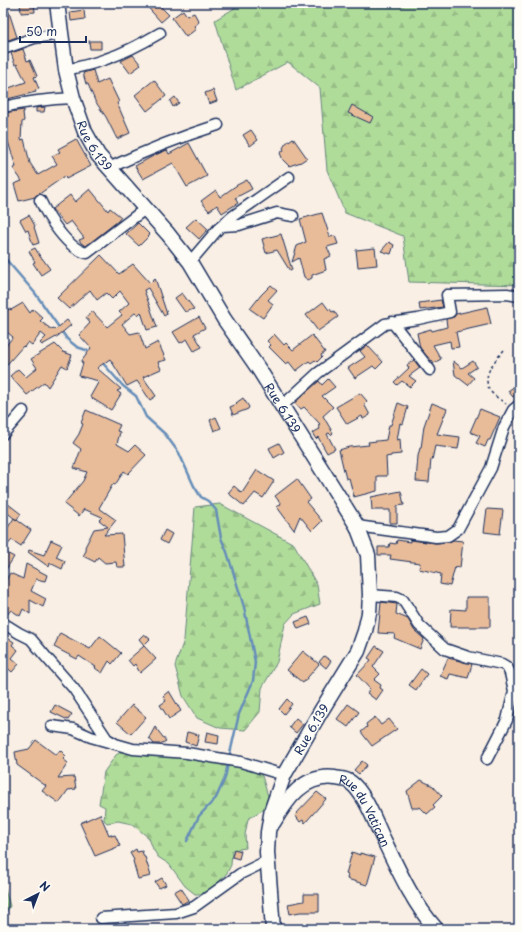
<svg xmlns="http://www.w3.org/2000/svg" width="522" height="932" font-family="'Playpen Sans',sans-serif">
  <defs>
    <pattern id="forest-firs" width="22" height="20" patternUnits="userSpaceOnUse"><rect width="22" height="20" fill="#b0dc9a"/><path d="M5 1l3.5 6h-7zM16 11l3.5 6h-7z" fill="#97bd87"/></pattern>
  </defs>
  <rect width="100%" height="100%" fill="#f9efe4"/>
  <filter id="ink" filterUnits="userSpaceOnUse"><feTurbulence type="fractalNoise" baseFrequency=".025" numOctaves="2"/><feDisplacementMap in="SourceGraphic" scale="8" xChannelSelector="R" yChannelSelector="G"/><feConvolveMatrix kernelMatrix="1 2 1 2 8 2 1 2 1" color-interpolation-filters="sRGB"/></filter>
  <g filter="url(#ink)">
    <path fill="url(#forest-firs)" stroke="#66867c" d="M243 3H519V285L409 282 403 236 345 213 327 170 320 88 288 62 236 90 215 20Z
      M220 504 294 544 317 585 320 604 294 614 285 624 277 662 262 688 260 712 245 730 220 728 197 718 183 696 175 666 184 640 195 507Z
      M131 745 254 768 262 776 268 796 265 808 248 819 245 835 246 848 232 850 231 865 227 873 208 894H195L185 886 169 864 158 857 153 849 149 838 132 824 118 821 107 823 104 820 105 807 99 804 104 772 116 755Z
      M3 883 10 906 3 917Z"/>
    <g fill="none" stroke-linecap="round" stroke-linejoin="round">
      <path stroke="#658db9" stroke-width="2.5" d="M3 256 35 293 67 339 77 347 92 352
        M101 361 123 386 136 396 146 417 165 434 179 453 194 486 201 497 208 501 216 510 221 538 227 552 244 607 255 662 253 681 239 714 229 758
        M187 841 199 816 216 798 225 778 228 763"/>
    </g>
    <path fill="#e9bc99" stroke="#1b2f5e" d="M3 3H6L17 37 3 42Z
      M20 3H34L35 12 21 13Z
      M144 3H157L169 15 161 22Z
      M84 10 85 19 71 21 70 12Z
      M183 10 187 16 194 13 199 22 194 26 196 29 186 37 172 18Z
      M89 41H101V49H90Z
      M23 49 27 61 30 60 37 76 34 77 39 89 35 90 36 92 3 100V90L26 82 17 64 15 65 11 53Z
      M133 55 141 65 130 73 121 61Z
      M93 70 97 84 108 79 119 102 117 103 130 133 117 139 106 117 95 101 88 84H86L83 73Z
      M154 80 166 96 147 111 135 95Z
      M213 90 217 101 209 104 205 93Z
      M175 97 179 103 173 107 170 101Z
      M352 105 373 117 370 123 348 113Z
      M45 107 44 112H36V108Z
      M24 110V112H23L24 121 22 122 21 140 24 139 30 163 38 175 57 164 52 156 60 152 58 149 76 139 91 166 66 179 65 176 35 197 19 201 14 184 22 181 13 168 16 167 5 132H3V113Z
      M251 130 258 140 250 146 243 135Z
      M293 138 307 158 301 162 289 166 283 160 280 153 284 150 283 148 286 143Z
      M189 143 207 176 187 187 173 163 143 179 135 166 155 155 167 150 169 154Z
      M247 180 252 189 235 198 238 203 222 213 217 205 209 211 201 201 216 190 220 197 237 185Z
      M90 189 108 211 110 208 121 217 118 221 86 246 81 243 79 240 84 238 71 221 65 225 52 209 70 195 75 202Z
      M322 213 330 237 335 236 338 244 327 247 331 256 324 259 326 270 312 275V278L308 280 304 277 299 258 292 262 297 246 306 242 300 219Z
      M29 215 35 226 34 227 39 243 33 245 28 230 26 231 20 220Z
      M196 218 208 229 199 239 186 227Z
      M138 223 150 235 139 246 126 234Z
      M281 234 292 270 290 271 277 250 266 253 262 239Z
      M389 242 394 245 391 254 381 251Z
      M35 248 41 258H42L50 269 41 275 33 263 35 262 29 251Z
      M375 248 377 265 358 267 356 250Z
      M101 255 119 274 133 264 150 283 155 278 167 314 164 316 148 288 144 290 157 327 147 330 141 312 138 315 136 312 122 324 130 334 139 332 145 349 158 342 166 360 158 362 161 369 143 377 156 396 150 400 137 381 127 386 110 359 97 368 121 389 117 391 121 394 111 410 90 397 99 381 79 376 83 363 81 362 91 348 79 335 90 323 86 318 92 311 107 327 122 315 119 312 129 303 120 291 112 299 106 293 97 300 90 290 69 309 57 298Z
      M271 285 277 290 268 300 273 304 263 318 250 309 261 295Z
      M182 293 194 309 185 312 175 298Z
      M441 300 443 307 420 310 419 303Z
      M323 302 329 310 330 309 332 312 334 311 338 317 318 331 306 315Z
      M23 303 30 313 33 309 43 318 40 321 51 329 54 328 55 330 67 320 71 325 58 336 42 345 40 343 46 337 41 333 32 345 28 342 24 347 23 346 3 369V349L13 337 3 329V311L10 309 11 310Z
      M487 307 491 324 456 332 459 347 451 348 450 341 433 345 441 359 434 363 432 360 431 361 420 348 417 333 431 329 432 331 447 327 446 319 454 317 456 314Z
      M199 317 205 328 194 334 202 347 194 351 187 339 180 343 173 332Z
      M274 334 284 345 286 343 293 350 312 335 325 352 321 355 322 357 317 362 315 360 311 363 309 361 296 371 289 362 286 364 269 347 271 345 267 341Z
      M55 344 63 352 72 355 67 368 62 365 48 387 44 382 27 395 10 376 18 369 26 377 37 368 31 359Z
      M367 345 383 362 376 369 373 366 355 378 348 368 365 357 360 351Z
      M414 360 420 368 409 376 416 381 410 387 402 381 397 385 394 382 409 368 407 365Z
      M453 361 462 368 473 361 477 367 468 373 474 378 468 385 455 375Z
      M328 379 335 387 322 396 333 407 323 416 333 433 331 435 329 433 327 434 335 449 327 453 318 437 316 439 312 433 320 429 318 425 320 424 304 407 301 409 294 403 319 381 322 385Z
      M519 383V393L513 397 508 391Z
      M360 393 367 401 364 404 370 415 363 419 362 416 347 424 336 407Z
      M243 398 249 407 248 409 233 415 230 407 237 404 236 403Z
      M398 403 408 407 403 424 400 423 397 440 400 439 401 454 391 455V456L386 457 387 476H377V491L354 497 349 478 346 479 339 450 349 447 369 445 368 442 386 440 389 425H391Z
      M432 403 447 409 437 434 460 437 458 449 435 446 432 460 431 459 429 482 416 481 418 456 420 448H421L424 426Z
      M480 409 500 417 490 440H488L485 447 476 443 480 436 470 432Z
      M86 410 120 425 117 431 120 432 117 444 129 451 135 445 146 455 128 474 124 471 115 485 113 484 99 508 116 520 104 535 122 534 125 567H117L116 562 105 563 98 557 95 562 83 556 86 551 85 547 94 529 108 527 99 520 102 517 84 509 79 516 64 504 83 481 87 472 74 468 81 449 73 443 79 434 83 424 81 423Z
      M216 417 221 428 214 431 210 420Z
      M279 443 284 452 274 458 269 448Z
      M257 470 274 481 263 498 255 493 244 506 228 493 234 486 242 493Z
      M297 479 311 499 306 502 322 521 312 531 300 516 294 530 277 507 281 504 275 496Z
      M401 491 404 505 397 506V523H390V510H372L371 497Z
      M3 500 21 514 16 520 3 509Z
      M487 509 503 510 500 534 484 532Z
      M14 518 31 530 21 546 12 540 3 550V535Z
      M165 530 172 534 167 544 160 540Z
      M51 540 62 545 56 557 65 561 62 569 50 563 49 567 28 552 29 550 44 555Z
      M397 540 410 542V540L436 543 449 542 453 540 463 541 460 568 455 567 450 586 440 584 441 574 419 569 420 563 390 559 391 555H378V547H389L390 543 396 544Z
      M3 551 14 557 3 574Z
      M26 564 47 575 45 581 36 579 31 591 46 599 43 607 30 600V614L23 609 20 616 11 610 5 617H3V591L5 586 3 585 10 573 23 579Z
      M466 597H490V627H450L451 609 466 610Z
      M381 602 397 604 396 614 408 619 414 630 424 639 420 649 394 638 395 634 378 633Z
      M308 617 311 624 298 629 295 622Z
      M60 633 90 649 100 636 121 653 112 664 109 661 102 673 95 668 96 667 79 656 77 659 54 647Z
      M144 634 150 639 144 645 139 639Z
      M3 635 14 642 12 645 18 650 12 658 19 664 12 672 3 664Z
      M144 646 156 659 140 673 135 664 133 666 128 660Z
      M376 646 384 651 373 667 380 674 374 680 381 685 380 688 383 690 376 700 367 693 370 689 357 675 371 660 368 658Z
      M303 651 319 664 303 683 287 670Z
      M324 656 331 661 326 668 319 662Z
      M448 658 472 664 468 678 450 674 448 679 440 676Z
      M421 669 427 674 416 690 409 685Z
      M169 691 181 711 169 719 160 705 166 701 163 696Z
      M287 699 292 704 284 714 279 709Z
      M348 704 359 712 348 727 337 719Z
      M55 705 72 714 68 720 51 712Z
      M132 705 146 717 131 734 117 722Z
      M375 717 381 725 389 719 397 729 372 746 361 732 367 727 366 724Z
      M296 718 303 724 296 733 289 727Z
      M155 727 166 741 160 744H154L149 738Z
      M187 732 199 735 196 746 185 742Z
      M207 732 219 735 218 744 205 742Z
      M36 740 56 755 60 750 66 756 63 759 68 763 58 778 74 777 76 789 68 790 59 803 42 791 46 786 17 765 15 752 29 749Z
      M362 761 367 765 359 774 354 770Z
      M421 780 433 786 442 796 433 805 435 807 427 814 420 807 418 808H412L407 791Z
      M317 792 326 799 305 823 303 820 300 822 295 815Z
      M100 814 109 835 111 834V836L115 835 120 846 95 856 80 823Z
      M136 849 137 852 142 851 144 857H145L151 876 138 879 133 861 134 860 130 853Z
      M234 849 241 851 239 859 232 857Z
      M352 852 360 855V853L375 857 367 885 347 879 348 875 346 874Z
      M162 878 166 885 159 888 155 882Z
      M181 888 189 900 182 904 174 892Z
      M304 894H319V912H300L290 914 288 904 304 901Z"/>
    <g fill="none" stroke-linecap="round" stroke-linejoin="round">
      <defs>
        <path id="street" d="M3 49 34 38 61 34
          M66 70C79 67 93 64 106 59 124 53 143 43 160 33
          M3 107C26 102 49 99 73 98
          M109 168C145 151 180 137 218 125
          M40 200C48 217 67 249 87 253L145 209
          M222 226 239 225 277 213 293 216
          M190 262 218 229 233 216 289 177
          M392 322 430 370
          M281 407 318 373 385 324 418 319 450 312 447 295 507 294 519 296
          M3 434 23 411
          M357 526 436 537 448 536 458 529 491 468 504 427 513 410 519 405
          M370 595 397 597 403 600 419 625 445 649 468 657 502 664 507 667 510 673 514 691 507 720 487 759
          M3 623 19 633 31 639 46 657 74 689 107 739 114 743
          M52 726 73 729 91 737 133 749 187 753 241 762 284 775
          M101 918 176 913 194 907 240 874 269 860"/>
        <g id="secondary">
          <path id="s1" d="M57 3 66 70 73 98 85 132 98 155 168 234 190 262 224 319 260 371 339 497 357 526 368 555 370 595 369 613 365 631 358 651 321 711 284 775 272 809 268 832 267 852 273 929"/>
          <path id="s2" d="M273 823C287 799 304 774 335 778 340 779 346 779 350 782 364 792 374 819 381 834 397 867 412 902 436 929"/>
        </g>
      </defs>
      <use href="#street" stroke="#1b2f5e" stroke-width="13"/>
      <use href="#secondary" stroke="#1b2f5e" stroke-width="17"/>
      <path stroke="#1b2f5e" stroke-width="1.5" stroke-dasharray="3 3" stroke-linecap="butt" d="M504 350C494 362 480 376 491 392 494 396 501 400 506 404"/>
      <use href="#street" stroke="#fdfcf7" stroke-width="10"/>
      <use href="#secondary" stroke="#fdfcf7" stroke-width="14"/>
    </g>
  </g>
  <g text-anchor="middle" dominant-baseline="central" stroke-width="3" stroke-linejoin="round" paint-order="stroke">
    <g font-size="12" fill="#1b2f5e" stroke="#fdfcf7">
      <text stroke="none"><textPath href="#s1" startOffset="149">Rue 6.139</textPath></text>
      <text stroke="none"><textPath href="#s1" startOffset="473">Rue 6.139</textPath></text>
      <text transform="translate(311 729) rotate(-60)">Rue 6.139</text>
      <text stroke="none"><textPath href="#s2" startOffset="129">Rue du Vatican</textPath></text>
    </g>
  </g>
  <rect width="522" height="932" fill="none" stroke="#fdfcf7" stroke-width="16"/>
  <rect x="8" y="8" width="506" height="916" fill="none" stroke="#1b2f5e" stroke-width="1.5" filter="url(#ink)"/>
  <g transform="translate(38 894) rotate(42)" stroke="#fdfcf7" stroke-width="3" paint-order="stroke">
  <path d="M0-3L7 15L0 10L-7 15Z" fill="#1b2f5e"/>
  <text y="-6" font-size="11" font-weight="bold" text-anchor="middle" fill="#1b2f5e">N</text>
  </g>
  <path d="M20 36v6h66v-6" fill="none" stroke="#1b2f5e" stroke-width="2"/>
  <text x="26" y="36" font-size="12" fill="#1b2f5e" stroke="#fdfcf7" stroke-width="3" paint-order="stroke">50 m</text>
</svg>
